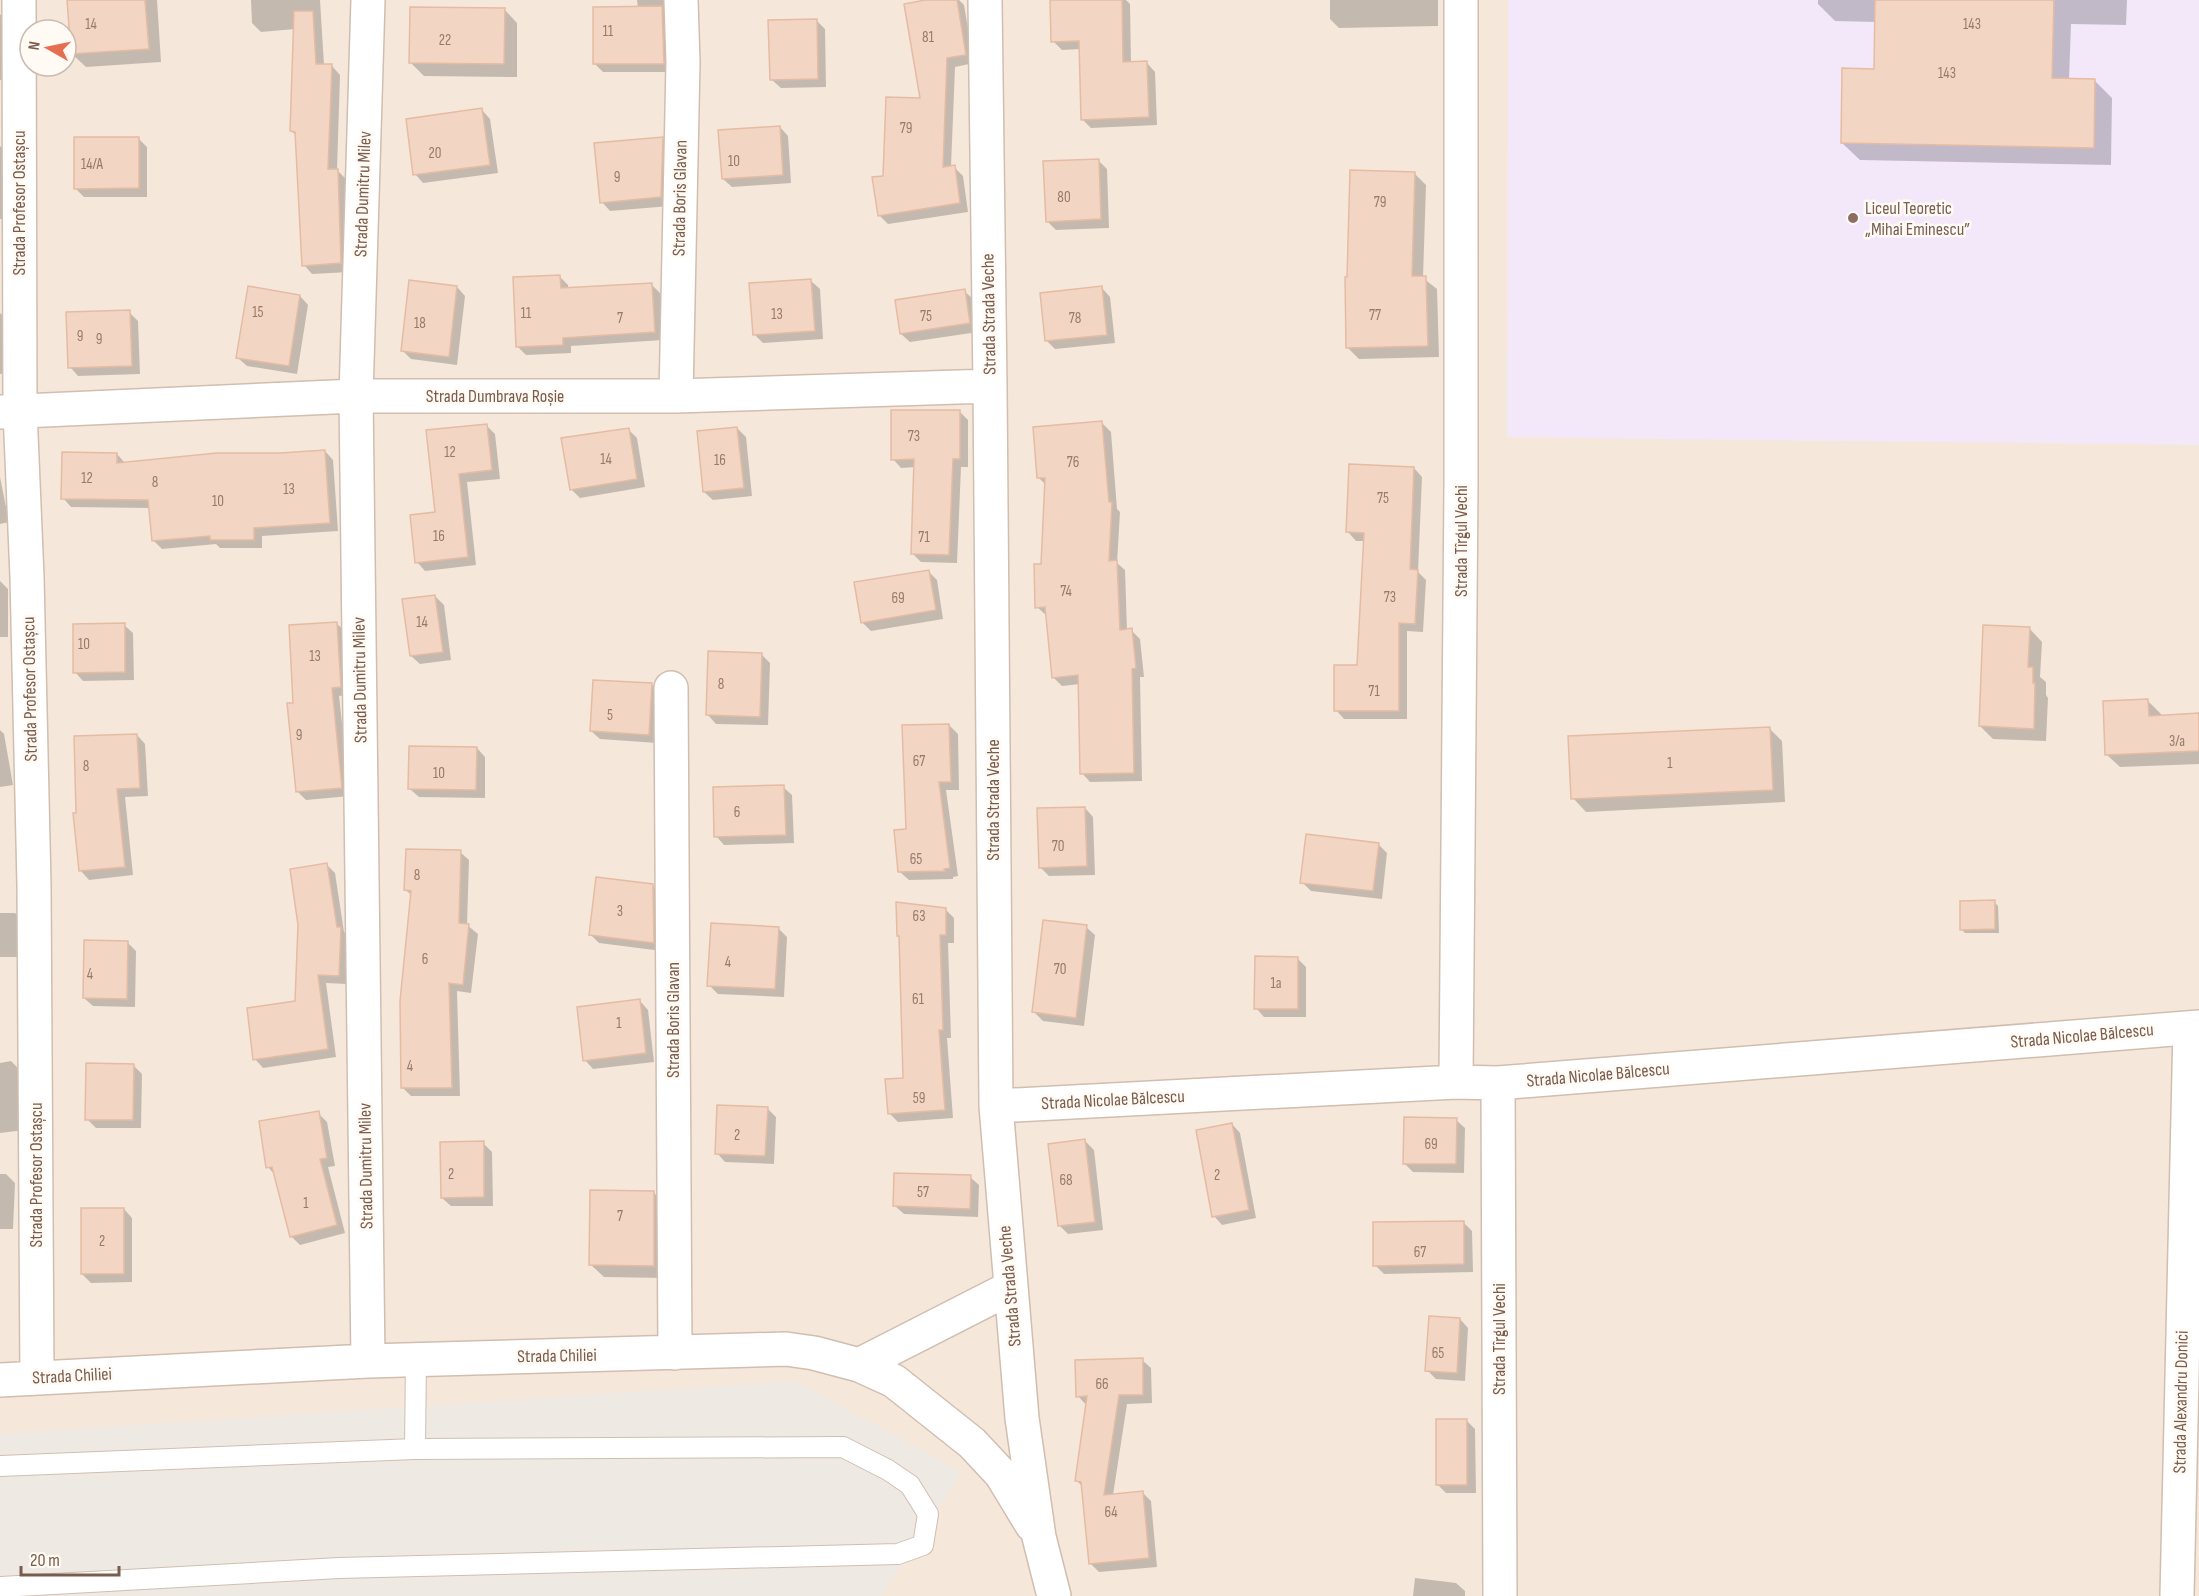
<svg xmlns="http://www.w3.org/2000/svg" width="2199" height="1596" font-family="'Sofia Sans Condensed',sans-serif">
  <rect width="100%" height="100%" fill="#fdf6ec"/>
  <path fill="#f5e8da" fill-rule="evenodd" d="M0 0H2199V1596H0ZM30 30H66V66H30Z"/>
  <path fill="#efe9e4" d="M795 1381 962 1472 882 1596H0V1434Z"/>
  <path fill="#f3e8fa" d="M1508 0H2199V445L1507 437Z"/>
  <path fill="#0003" d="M68 0H157L161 62 86 67 72 54Z
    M251 0H320L324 65 332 66 340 75 337 170 346 179 349 272 312 274 304 265 297 136 291 131 295 29 261 32 252 23Z
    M637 0H674L672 72H603L595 64 638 8Z
    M934 0H959L964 5 974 63 955 67 951 167H954L963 176 968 212 888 224 879 215 884 177 922 100Z
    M1051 0H1126L1130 4 1131 63H1147L1155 72 1157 125 1091 128 1082 119 1080 49 1062 50 1053 41Z
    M1330 0H1438V26L1339 28 1330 19Z
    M1818 0H2127L2126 25 2071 24 2069 80H2094L2112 98 2111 165 1860 160 1842 143 1875 70 1876 22 1835 21 1818 4Z
    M504 9 517 23V77L424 76 410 62Z
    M0 14 8 22 5 80H0Z
    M816 20 825 29 826 87 781 88 772 80Z
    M482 110 490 119 498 173 423 183 415 174Z
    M780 127 788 136 791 183 732 187 723 179Z
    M138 138 147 147V197H84L75 188Z
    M662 138 671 147 670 206 610 211 602 202Z
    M0 146 9 154V219H0Z
    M1098 160 1107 169 1109 228 1056 230 1047 221Z
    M1415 174 1426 185 1423 278 1437 289 1439 357 1359 359 1348 348Z
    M560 277 568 285V289L651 284 660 293 663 340 571 346V353L526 355 517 346Z
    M811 281 820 289 823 339 763 343 754 334Z
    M457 287 465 296 457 365 411 359 402 350Z
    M1102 288 1110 297 1115 343 1055 349 1046 340Z
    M964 291 973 299 978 332 910 342 901 334Z
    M300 296 308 305 297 374 247 366 238 358Z
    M129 312 138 321 140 374 78 376 70 367Z
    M0 313 3 316 9 373 0 374Z
    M959 411 968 420V467H961L957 563 921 562 912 553 916 467 901 468 893 459Z
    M1102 423 1111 432 1117 509 1120 512 1117 563 1125 570 1127 630H1131L1140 639 1144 677H1140L1142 781 1090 782 1082 773 1080 684 1062 686 1053 677 1047 616 1037 607 1042 565 1046 485 1039 478Z
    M486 425 495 434 500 479 467 482 476 565 425 571 417 562 437 514Z
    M737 428 746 437 752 496 713 500 704 492Z
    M628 429 637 438 645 487 580 498 571 489Z
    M325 451 333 460 338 531 262 536V548H220L216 544 162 549 154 541 150 508 71 507 63 498 117 454 125 463Z
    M1414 468 1422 477 1418 572 1426 580 1423 632 1407 631V719H1344L1336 710 1358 666 1366 541H1356L1348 532Z
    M0 477 9 522 0 524Z
    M928 571 937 580 943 619 871 631 862 622Z
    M0 581 8 589V637H0Z
    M435 596 444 605 451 660 420 664 411 656Z
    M337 624 346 632 349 695 339 696 350 796 306 800 297 791 294 704Z
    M124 625 133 633 134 680 83 681 75 672Z
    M2029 628 2042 642 2040 677 2046 682V695L2048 698 2046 741 1993 739 1980 726Z
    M761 654 770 663 768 725 716 724 708 715Z
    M652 685 660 693 657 743 600 739 591 731Z
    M2147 700 2161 714V717L2199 715V764L2120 767 2106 754Z
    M949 725 958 734 959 790H946L958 876 953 877V879L909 880 900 872 907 830Z
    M1769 728 1782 741 1785 802 1586 812 1573 798Z
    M0 730 4 734 13 785 0 787Z
    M137 735 145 744 148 796 125 797 133 875 89 880 81 871Z
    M477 748 485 757V798L419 797 410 789Z
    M783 787 792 795 794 843 724 845 716 836Z
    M1085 808 1093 817 1095 875 1049 876 1040 867Z
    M1379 845 1387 853 1382 899 1311 891 1302 882Z
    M460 852 469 860 467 925 478 934 471 993 457 991 460 1096H411L403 1088 412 896 406 890Z
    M326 864 335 873 344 932 349 937 347 984 326 983 336 1057 263 1068 255 1059 296 1003Z
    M653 886 662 895V951L599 943 590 934Z
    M1994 902 1998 906 1999 933H1965L1961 929Z
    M945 909 954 918V943H948L951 1038H947L953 1118 898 1122 890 1114 904 1079 900 938 898 935Z
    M0 913H15L24 922V957H0Z
    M1086 927 1095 935 1084 1026 1043 1021 1034 1012Z
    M778 928 787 937 784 997 718 994 709 985Z
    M127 942 136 951 135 1007 93 1006 84 998Z
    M1297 958 1306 967V1017H1264L1256 1008Z
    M640 1001 648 1010 654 1062 593 1069 585 1060Z
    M11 1061 20 1070 25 1130 0 1133V1063Z
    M133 1065 142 1074 141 1128H96L87 1119Z
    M767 1108 776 1117 774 1164 725 1162 717 1153Z
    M318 1113 327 1122 335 1166 328 1167 345 1233 300 1245 291 1236 275 1175 268 1167Z
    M1456 1120 1465 1128 1464 1173 1413 1172 1404 1163Z
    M1232 1124 1240 1133 1256 1218 1222 1225 1214 1216Z
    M1085 1141 1094 1150 1103 1230 1068 1234 1059 1225Z
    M483 1143 492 1152 493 1206H451L442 1198Z
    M0 1174H6L15 1183 13 1229H0Z
    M970 1177 979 1185 978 1217 904 1214 895 1206Z
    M654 1193 667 1206 666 1278 604 1277 590 1264Z
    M124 1209 132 1218V1282L91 1283 82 1274Z
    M1463 1222 1472 1231 1473 1272 1384 1274 1375 1265Z
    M1460 1319 1468 1328 1465 1381 1436 1379 1427 1370Z
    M1142 1360 1151 1368 1152 1403 1127 1404 1113 1495 1142 1492 1151 1501 1157 1567 1099 1572 1091 1564 1083 1487 1077 1481 1087 1406 1078 1396Z
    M1466 1420 1475 1429 1476 1493H1446L1438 1485Z
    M1415 1578 1456 1583 1465 1591V1596H1413Z"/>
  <path fill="#f3d5c3" stroke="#e6bba3" stroke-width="1.5" d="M67 0H145L149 49 71 54Z
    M925 0H957L966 55 947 58 943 167 955 165 960 203 878 216 872 177 883 176 886 97 920 98 904 4Z
    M1050 0H1122L1123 62 1147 61 1149 117 1081 120 1079 41 1051 42Z
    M1875 0H2054L2052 78 2095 79 2094 148 1841 143 1842 68 1874 69Z
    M662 6 664 64H593V7Z
    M410 7 505 8 504 64 409 63Z
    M294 11H313L316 64H332L328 169H338L341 263 302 266 295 132 290 131Z
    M817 19 818 79 770 80 768 20Z
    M482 108 490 165 413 175 406 119Z
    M780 126 783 175 722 179 718 130Z
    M74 137H139V188L74 189Z
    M663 137 661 197 600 203 594 143Z
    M1099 159 1101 219 1046 222 1043 161Z
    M1350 170 1415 172 1412 276H1426L1428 346 1346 348 1345 277H1347Z
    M560 275 561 288 652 283 655 332 563 338V345L516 347 513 277Z
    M811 279 815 331 753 335 749 283Z
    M409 280 457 286 449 357 401 351Z
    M248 286 300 295 289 366 236 358Z
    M1102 286 1107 335 1045 341 1040 293Z
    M965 289 970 323 900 334 895 300Z
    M130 310 132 366 68 368 66 312Z
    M891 410H960V459H953L949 555 911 554 914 459 891 460Z
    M1102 421 1109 502H1112L1109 561 1117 560 1120 630 1132 628 1136 668 1132 669 1134 773 1080 774 1078 675 1052 678 1045 607 1035 608 1034 564H1041L1045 478H1037L1033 427Z
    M487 424 492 470 459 474 468 557 415 563 410 515 435 512 426 430Z
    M737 427 744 488 703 492 697 431Z
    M629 428 637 479 570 490 561 438Z
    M325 450 330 523 254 528V540H210V536L152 541 148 500 61 499 62 452 117 453V463L217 453H280Z
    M1349 464 1414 467 1410 569 1418 570 1415 624 1399 623V711H1334V665H1357L1364 533 1346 532Z
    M929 570 936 610 861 623 854 582Z
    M435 595 443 652 410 656 402 599Z
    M337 622 341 687 332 688 342 788 296 792 287 703H293L289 625Z
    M125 623V672L73 673V624Z
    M1983 625 2030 627 2028 667H2033V683H2035L2034 729 1979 726Z
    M708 651 762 653 760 717 706 715Z
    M593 680 652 683 649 735 590 731Z
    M2148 699 2149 716 2199 713V751L2105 755 2103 701Z
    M949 724 951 782H939L950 868 944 869 945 871 898 872 894 830 906 829 902 725Z
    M1770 727 1773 790 1571 799 1568 736Z
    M137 734 140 788 117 789 125 867 79 871 73 813H76L74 736Z
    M409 746 477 747 476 790 408 789Z
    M784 785 786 835 714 837 713 787Z
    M1085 807 1087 866 1039 868 1037 808Z
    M1306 834 1379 843 1373 891 1300 883Z
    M406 849 461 850 459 923 469 924 463 985 449 983 452 1088H401L400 1001 411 891 404 890Z
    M327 863 337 927H341L339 976 318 975 328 1049 253 1060 247 1008 295 1001 298 925 290 869Z
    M596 877 653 884 654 943 589 935Z
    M1995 900V929L1960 930V901Z
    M896 902 946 908V935H940L943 1030H939L945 1110 888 1114 885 1079 903 1078 899 936H897Z
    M1043 920 1087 925 1076 1018 1032 1012Z
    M711 923 779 927 775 989 707 986Z
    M84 940 128 941 127 999 83 998Z
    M1255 956 1298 957V1009H1254Z
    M640 999 646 1053 583 1061 577 1007Z
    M86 1063 134 1064 133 1120H85Z
    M717 1105 768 1107 765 1156 715 1154Z
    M319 1111 327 1158 320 1159 337 1225 290 1237 272 1167 266 1168 259 1121Z
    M1404 1117 1457 1118 1456 1164H1403Z
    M1232 1123 1249 1210 1212 1217 1196 1130Z
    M1085 1139 1095 1222 1058 1226 1048 1144Z
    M484 1141V1197L441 1198 440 1142Z
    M894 1173 971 1175 970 1209 893 1206Z
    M590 1190 654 1191V1266L589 1265Z
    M81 1208H124V1274H81Z
    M1464 1221V1264L1373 1266V1222Z
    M1429 1316 1460 1318 1457 1373 1425 1371Z
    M1143 1358V1395H1119L1104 1495 1143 1491 1149 1558 1089 1564 1081 1482 1075 1481 1087 1396 1076 1397 1075 1360Z
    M1436 1419H1467V1485H1436Z"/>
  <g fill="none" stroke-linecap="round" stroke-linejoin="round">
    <defs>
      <path id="service" d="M415 1449 416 1359
        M0 1466 415 1449 843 1447 888 1470 910 1485 928 1514 923 1545 898 1554 339 1568 0 1587"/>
      <path id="minor" d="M19 0 20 411 27 577 34 885 37 1378
        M985 0 990 386 996 1106 1022 1418 1039 1537 1054 1596
        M676 396 683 62 681 0
        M0 412 356 396H676L990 386
        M671 688 675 1353
        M1456 1082 1461 486V0
        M1498 1083 1500 1596
        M996 1106 1456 1082 1498 1083 2199 1027
        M368 1361 356 396 368 0
        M859 1365 1010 1288
        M0 1380 368 1361 786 1349 814 1353 859 1365 894 1381 972 1443 1001 1474 1032 1525
        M2177 1596 2190 1028"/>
    </defs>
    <use href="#service" stroke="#d1beb0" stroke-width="22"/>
    <use href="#minor" stroke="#d1beb0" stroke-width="36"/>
    <use href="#service" stroke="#fff" stroke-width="20"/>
    <use href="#minor" stroke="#fff" stroke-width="33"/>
  </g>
  <circle fill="#8d6e63" stroke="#fffaf3" stroke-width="2" cx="1853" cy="218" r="6"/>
  <g text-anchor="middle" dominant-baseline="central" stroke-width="5" stroke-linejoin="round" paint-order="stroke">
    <g font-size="15" fill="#987a6a">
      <text x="91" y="24">14</text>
      <text x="1972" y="24">143</text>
      <text x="608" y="31">11</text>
      <text x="928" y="37">81</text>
      <text x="445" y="40">22</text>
      <text x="1947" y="73">143</text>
      <text x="906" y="128">79</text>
      <text x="435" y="153">20</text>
      <text x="734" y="161">10</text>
      <text x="92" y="164">14/A</text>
      <text x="617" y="177">9</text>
      <text x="1064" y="197">80</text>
      <text x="1380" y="202">79</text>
      <text x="258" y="312">15</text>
      <text x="526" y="313">11</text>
      <text x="777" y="314">13</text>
      <text x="1375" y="315">77</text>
      <text x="926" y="316">75</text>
      <text x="620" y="318">7</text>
      <text x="1075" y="318">78</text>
      <text x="420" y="323">18</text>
      <text x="80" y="336">9</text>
      <text x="99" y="339">9</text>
      <text x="914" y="436">73</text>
      <text x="450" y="452">12</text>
      <text x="606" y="459">14</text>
      <text x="720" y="460">16</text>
      <text x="1073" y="462">76</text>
      <text x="87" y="478">12</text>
      <text x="155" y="482">8</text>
      <text x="289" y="489">13</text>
      <text x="1383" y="498">75</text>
      <text x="218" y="501">10</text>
      <text x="439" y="536">16</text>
      <text x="924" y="537">71</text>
      <text x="1066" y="591">74</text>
      <text x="1390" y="597">73</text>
      <text x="898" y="598">69</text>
      <text x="422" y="622">14</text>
      <text x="84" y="644">10</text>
      <text x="315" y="656">13</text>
      <text x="721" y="684">8</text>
      <text x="1374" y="691">71</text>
      <text x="610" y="715">5</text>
      <text x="299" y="735">9</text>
      <text x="2177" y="741">3/a</text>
      <text x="919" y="761">67</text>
      <text x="1670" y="763">1</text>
      <text x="86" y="766">8</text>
      <text x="439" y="773">10</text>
      <text x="737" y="812">6</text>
      <text x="1058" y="846">70</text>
      <text x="916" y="859">65</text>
      <text x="417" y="875">8</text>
      <text x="620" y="911">3</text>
      <text x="919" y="916">63</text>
      <text x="425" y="959">6</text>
      <text x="728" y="962">4</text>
      <text x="1060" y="969">70</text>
      <text x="90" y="974">4</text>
      <text x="1276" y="983">1a</text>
      <text x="918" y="999">61</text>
      <text x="619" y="1023">1</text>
      <text x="410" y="1066">4</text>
      <text x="919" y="1098">59</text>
      <text x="737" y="1135">2</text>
      <text x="1431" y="1144">69</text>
      <text x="451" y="1174">2</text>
      <text x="1217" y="1175">2</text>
      <text x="1066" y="1180">68</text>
      <text x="923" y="1192">57</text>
      <text x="306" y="1203">1</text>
      <text x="620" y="1216">7</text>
      <text x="102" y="1241">2</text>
      <text x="1420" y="1252">67</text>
      <text x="1438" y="1353">65</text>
      <text x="1102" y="1384">66</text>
      <text x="1111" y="1512">64</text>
    </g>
    <g font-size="18" fill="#7a5c4d" stroke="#fffaf3">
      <text transform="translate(363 194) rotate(-88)">Strada Dumitru Milev</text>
      <text transform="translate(680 198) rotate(-89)">Strada Boris Glavan</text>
      <text transform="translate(19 203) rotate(-90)">Strada Profesor Ostașcu</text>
      <text transform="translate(989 314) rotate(-91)">Strada Strada Veche</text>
      <text x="495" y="396">Strada Dumbrava Roșie</text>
      <text transform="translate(1461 541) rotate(-90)">Strada Tîrgul Vechi</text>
      <text transform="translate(360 680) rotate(-91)">Strada Dumitru Milev</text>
      <text transform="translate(30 689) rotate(-91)">Strada Profesor Ostașcu</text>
      <text transform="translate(993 800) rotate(-90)">Strada Strada Veche</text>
      <text transform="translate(673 1020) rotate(-90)">Strada Boris Glavan</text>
      <text transform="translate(2082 1036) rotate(-5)">Strada Nicolae Bălcescu</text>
      <text transform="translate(1598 1075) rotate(-5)">Strada Nicolae Bălcescu</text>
      <text transform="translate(1113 1100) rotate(-3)">Strada Nicolae Bălcescu</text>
      <text transform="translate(366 1166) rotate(-91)">Strada Dumitru Milev</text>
      <text transform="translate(36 1175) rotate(-90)">Strada Profesor Ostașcu</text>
      <text transform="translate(1010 1286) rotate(-95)">Strada Strada Veche</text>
      <text transform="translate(1499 1339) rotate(-90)">Strada Tîrgul Vechi</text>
      <text transform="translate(557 1356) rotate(-1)">Strada Chiliei</text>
      <text transform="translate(72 1376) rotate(-3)">Strada Chiliei</text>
      <text transform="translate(2181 1402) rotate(-89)">Strada Alexandru Donici</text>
    </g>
    <g font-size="18" fill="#785e54" stroke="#fffaf3" text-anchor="start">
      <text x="1865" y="208">Liceul Teoretic<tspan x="1865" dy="21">„Mihai Eminescu”</tspan></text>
    </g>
  </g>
  <g transform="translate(48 48) rotate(279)"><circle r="28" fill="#fffaf3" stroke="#cabbb1" stroke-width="1.5"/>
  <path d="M0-4.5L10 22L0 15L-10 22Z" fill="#e76f51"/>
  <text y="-9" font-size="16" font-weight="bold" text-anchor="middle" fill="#7a5c4d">N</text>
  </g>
  <path d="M21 1566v9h98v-9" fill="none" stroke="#7a5c4d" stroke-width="3"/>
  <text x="30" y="1566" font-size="18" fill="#7a5c4d" stroke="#fffaf3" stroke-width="4.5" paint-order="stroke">20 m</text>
</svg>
